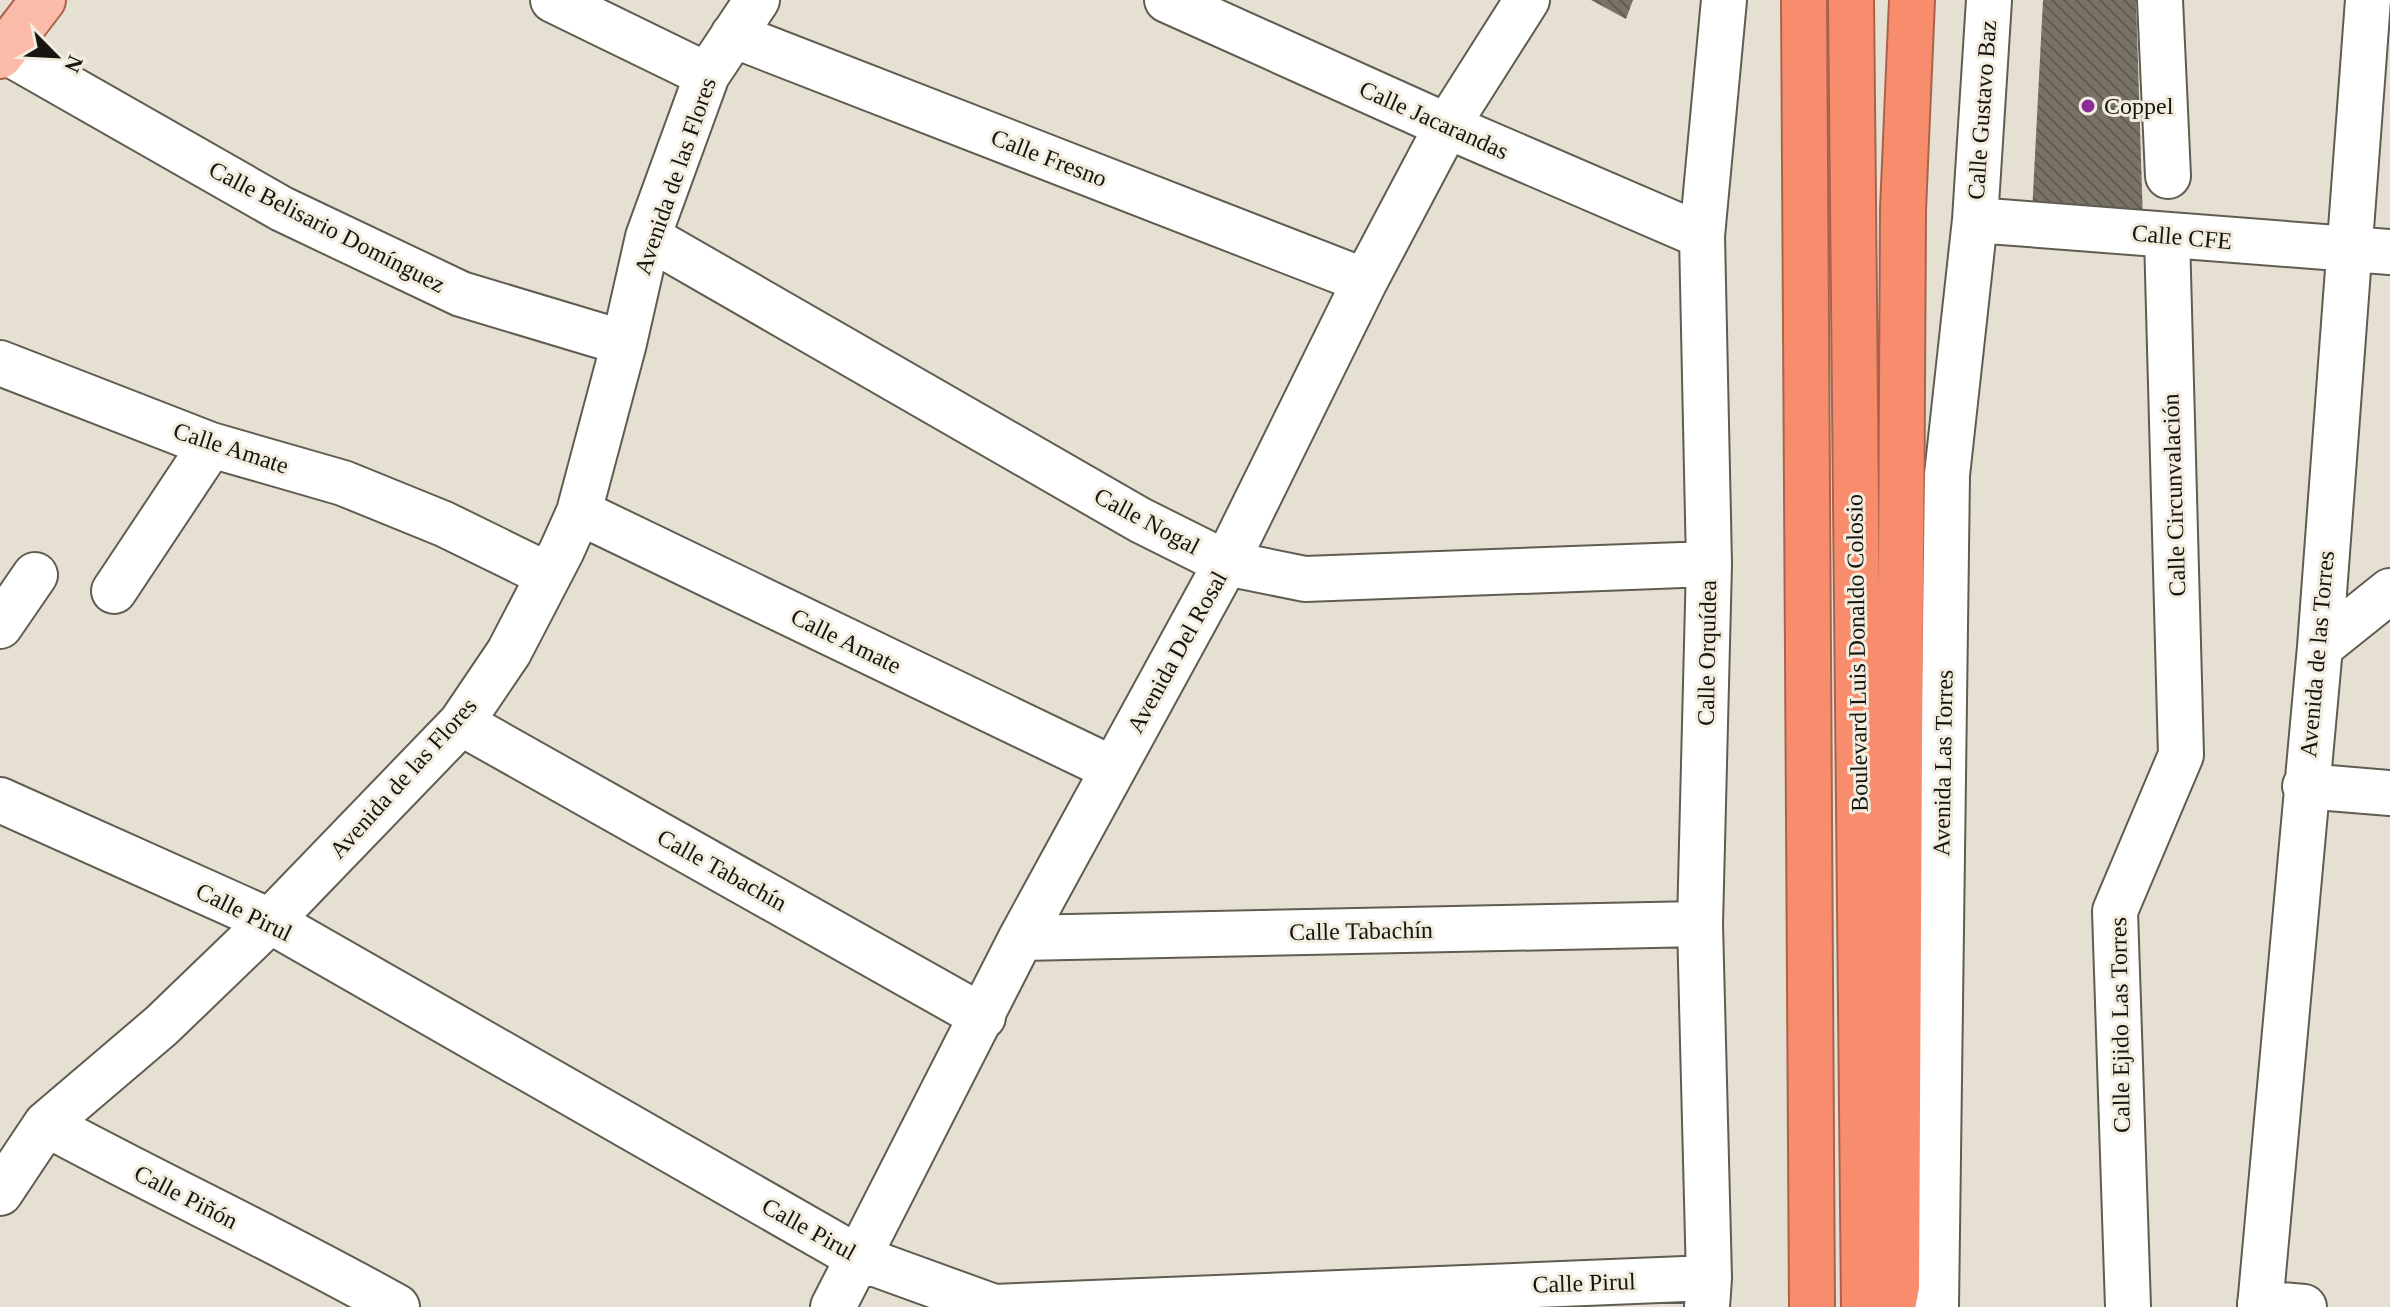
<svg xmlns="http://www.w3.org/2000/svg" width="2390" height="1307" font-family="Georgia,serif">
  <defs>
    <pattern id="building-back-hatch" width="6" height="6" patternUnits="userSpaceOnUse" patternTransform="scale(2)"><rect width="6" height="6" fill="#787366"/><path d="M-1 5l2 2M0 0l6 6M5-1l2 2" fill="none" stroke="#615d53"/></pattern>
  </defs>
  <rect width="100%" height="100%" fill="#e5e0d2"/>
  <path fill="url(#building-back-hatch)" d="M1591 0H1633L1626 19Z
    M2043 0H2136L2143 223 2032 213Z"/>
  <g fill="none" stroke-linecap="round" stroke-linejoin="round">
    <defs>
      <path id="minor" d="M553 0 707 75
        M1167 0 1447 126 1702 236
        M2160 0 2168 176
        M733 35 1365 281
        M5 51 282 209 461 294 624 343
        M1975 220 2390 252
        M648 237 1140 520 1226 563 1305 579 1709 564
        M0 363 211 445 343 483 444 524 548 575
        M579 512 1113 769
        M114 591 211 445
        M0 626 35 575
        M2320 647 2390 591
        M461 723 983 1017
        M2305 786 2390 793
        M0 800 270 921 859 1258 994 1307 1709 1278
        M1021 938 1700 924
        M46 1124C162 1187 282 1242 397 1307
        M0 1193 46 1124 161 1026 270 921 461 723 509 652 562 550 579 512 624 343 648 237 707 75 757 0
        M2260 1303 2304 1307
        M833 1307 1021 938 1226 563 1365 281 1447 126 1527 0
        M1707 1307 1709 1278 1700 924 1709 564 1702 236 1724 0
        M1936 1307 1947 475 1975 220 1989 0
        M2128 1307 2115 911 2181 755 2167 236
        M2260 1307 2320 647 2368 0"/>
      <path id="major" d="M0 56 43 0"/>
      <path id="highway" d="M1804 0 1812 1307
        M1851 0 1864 1307
        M1893 1307 1897 1286 1903 210 1912 0"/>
    </defs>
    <use href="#minor" stroke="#605c50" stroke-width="48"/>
    <use href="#major" stroke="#a9634d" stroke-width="48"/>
    <use href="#highway" stroke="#a9634d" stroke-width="48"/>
    <use href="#minor" stroke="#fff" stroke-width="44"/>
    <use href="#major" stroke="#fbbba8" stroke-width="44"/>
    <use href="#highway" stroke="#f88d6e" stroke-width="44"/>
  </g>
  <circle fill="#8b2d97" stroke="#f3eddf" stroke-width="3" cx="2088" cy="106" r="8"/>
  <g text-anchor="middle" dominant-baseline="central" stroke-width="6" stroke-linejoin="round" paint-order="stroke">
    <g font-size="24" fill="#171510" stroke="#f3eddf" text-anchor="start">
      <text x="2104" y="106">Coppel</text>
    </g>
    <g font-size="24" fill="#171510" stroke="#f3eddf">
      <text transform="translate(1982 110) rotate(-86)">Calle Gustavo Baz</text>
      <text transform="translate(1434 120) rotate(24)">Calle Jacarandas</text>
      <text transform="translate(1049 158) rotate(21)">Calle Fresno</text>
      <text transform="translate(675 176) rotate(-71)">Avenida de las Flores</text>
      <text transform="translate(327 227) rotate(27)">Calle Belisario Domínguez</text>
      <text transform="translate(2182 237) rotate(5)">Calle CFE</text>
      <text transform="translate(231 448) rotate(18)">Calle Amate</text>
      <text transform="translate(2174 495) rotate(-92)">Calle Circunvalación</text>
      <text transform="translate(1147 521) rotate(28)">Calle Nogal</text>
      <text transform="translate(846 641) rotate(26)">Calle Amate</text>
      <text transform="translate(1177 652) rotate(-61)">Avenida Del Rosal</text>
      <text transform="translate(1707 653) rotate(-89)">Calle Orquídea</text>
      <text transform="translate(1857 653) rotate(-91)">Boulevard Luis Donaldo Colosio</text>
      <text transform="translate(2317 654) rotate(-85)">Avenida de las Torres</text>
      <text transform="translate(1943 763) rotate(-89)">Avenida Las Torres</text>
      <text transform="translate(403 778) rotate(-48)">Avenida de las Flores</text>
      <text transform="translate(722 870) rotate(29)">Calle Tabachín</text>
      <text transform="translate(244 912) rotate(26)">Calle Pirul</text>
      <text transform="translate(1361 931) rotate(-1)">Calle Tabachín</text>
      <text transform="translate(2120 1025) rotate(-91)">Calle Ejido Las Torres</text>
      <text transform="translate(186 1197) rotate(27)">Calle Piñón</text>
      <text transform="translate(809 1229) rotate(29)">Calle Pirul</text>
      <text transform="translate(1584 1283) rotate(-2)">Calle Pirul</text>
    </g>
  </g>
  <g transform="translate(56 56) rotate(114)" stroke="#f3eddf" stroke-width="6" paint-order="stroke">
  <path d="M0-6L14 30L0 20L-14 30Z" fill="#171510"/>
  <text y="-12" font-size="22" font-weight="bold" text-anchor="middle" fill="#171510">N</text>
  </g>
</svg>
